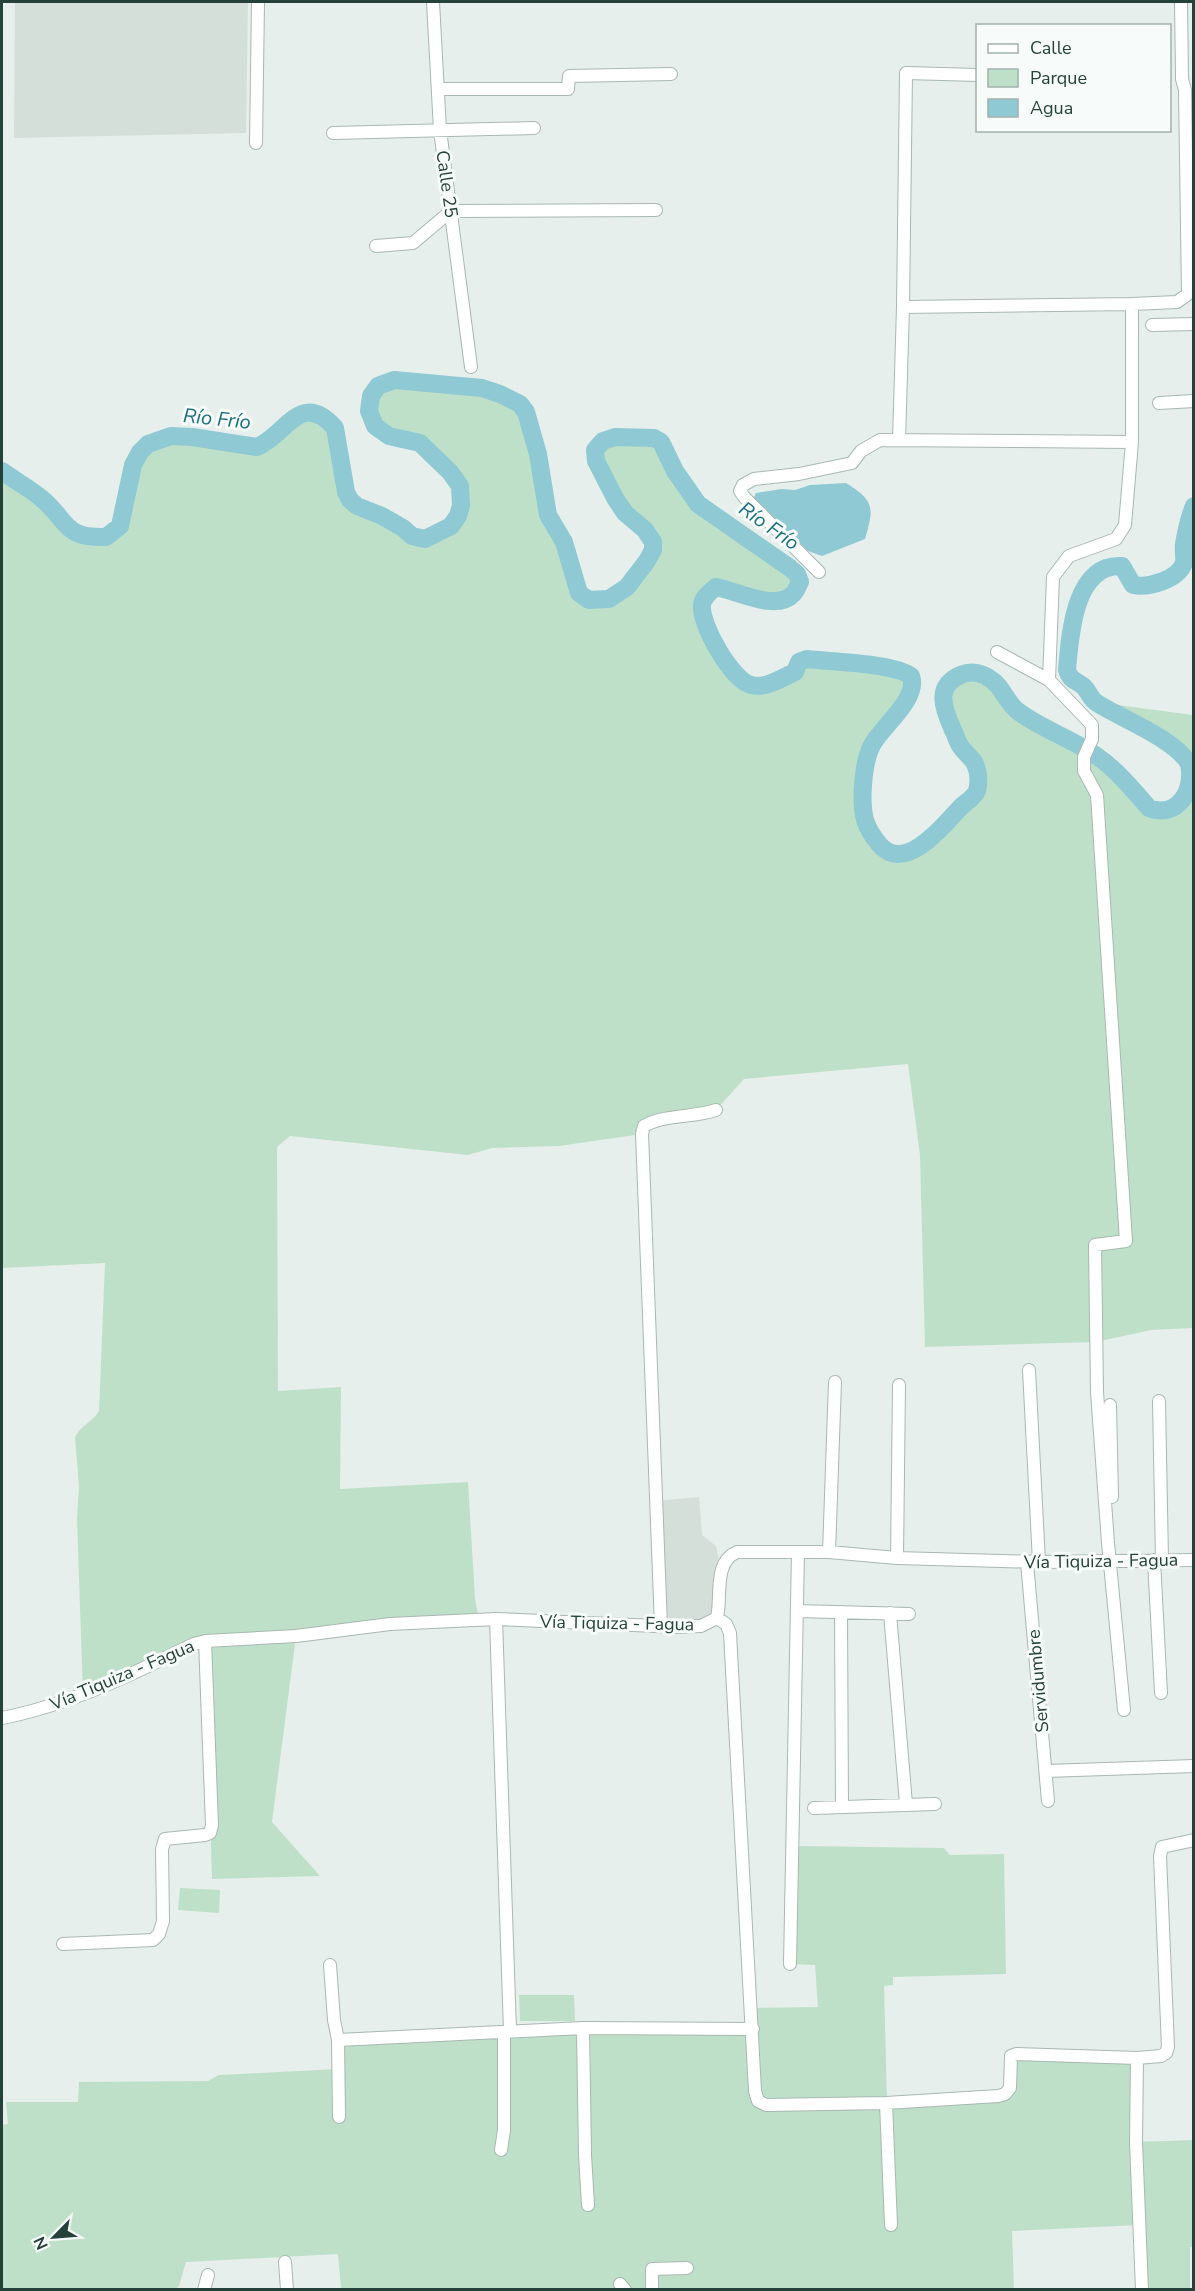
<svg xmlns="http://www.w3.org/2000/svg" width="1195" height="2291" font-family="'Nunito Sans',sans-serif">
  <rect width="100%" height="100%" fill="#e6efeb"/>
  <path fill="#d4dfda" d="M15 2H248L246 133 14 138Z
    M699 1497 702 1535 716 1546 721 1570 717 1618 661 1626 655 1501Z"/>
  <path fill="#bfe0c8" d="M394 380C431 383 487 381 518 404 538 418 542 488 547 512 550 524 560 533 565 544 570 558 571 582 579 593 582 597 589 600 595 600 621 602 642 571 653 550 653 532 636 525 625 513 614 502 596 466 595 450L603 441 615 437 654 438 661 442 675 471 698 504 790 568 797 574 800 582C798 585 796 592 793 594 776 612 737 591 716 587 710 592 703 596 702 605 700 625 732 680 751 685 765 689 782 678 795 672L799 662 807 659C832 662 893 663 911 676 919 699 882 726 872 745 863 762 860 801 865 820 868 829 873 837 879 844 903 874 941 829 958 810 963 804 974 798 977 791 979 783 979 772 975 764 972 758 965 753 961 747 957 742 956 735 953 730 943 708 934 685 963 674 971 671 981 673 989 678 1003 686 1006 703 1019 712 1042 728 1074 740 1098 757 1117 770 1134 791 1149 808 1186 823 1195 777 1179 753 1155 731 1123 717 1095 702L1193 715V1328L1151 1330 1096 1342 925 1347 920 1155 908 1064 744 1079 716 1110 652 1121 642 1134 559 1146 492 1148 468 1155 290 1136 277 1147 278 1391 341 1387 340 1489 468 1482 475 1599 479 1620 296 1636 272 1822 320 1876 212 1879 205 1641 83 1695 77 1519 79 1486 75 1438C79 1426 93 1422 99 1411L105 1263 2 1268V471C14 480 29 488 41 498 69 521 62 538 106 537L120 526 133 465 140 452 148 444 171 436 192 437 257 447C286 435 301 389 335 428L346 492C354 508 368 509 383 517 393 522 401 527 410 534 435 554 474 510 458 483 450 469 435 451 420 443 403 433 378 441 370 417 364 398 376 385 394 380Z
    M800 1846 944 1848 950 1855 1004 1854 1006 1974 893 1977V1985L884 1986 887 2102 1005 2094 1011 2056 1137 2058 1136 2142 1193 2140 1194 2247H1190V2289H1142L1139 2225 1012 2231 1014 2289H341L338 2254 186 2262 179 2286 176 2289 2 2290V2125L8 2124 6 2102H78L79 2082 208 2081 219 2075 338 2069V2040L753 2029 752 2008 818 2007 815 1965 790 1964 792 1858Z
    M180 1888 220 1890 219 1913 178 1910Z
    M519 1995H574L575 2021H520Z"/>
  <path fill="#8ec9d4" d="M846 483C875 501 874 508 865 539L822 556 808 551 753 500 756 493 782 489 795 490 810 485Z"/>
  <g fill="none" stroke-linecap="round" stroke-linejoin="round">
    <path stroke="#8ec9d4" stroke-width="18" d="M2 471C14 480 29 488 41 498 69 521 62 538 106 537L120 526 133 465 140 452 148 444 171 436 192 437 257 447C286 435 301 389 335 428L346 492 350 500 357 506 382 516 403 528 412 536 425 539 451 526 458 516 461 505 460 486 450 472 420 443 389 436 375 426 369 411 371 396 378 386 394 380 482 388 500 394 520 404 526 412 538 454 548 515 564 542 579 593 589 600 609 599 627 587 647 561 653 550V542L645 530 625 513 615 498 596 461 595 450 603 441 615 437 654 438 661 442 675 471 698 504 790 568 797 574 800 582C798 585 796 592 793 594 776 612 737 591 716 587 710 592 703 597 702 605 700 625 732 680 751 685 765 689 782 678 795 672L799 662 807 659C832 662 893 663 911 676 919 699 882 726 872 745 863 762 860 801 865 820 868 829 873 837 879 844 903 874 941 829 958 810 963 804 974 798 977 791 979 783 979 772 975 764 972 758 965 753 961 747 957 742 956 735 953 730 943 708 934 685 963 674 972 671 981 673 989 678 1003 686 1006 703 1019 712 1042 729 1074 740 1098 757 1117 770 1134 791 1149 808 1177 819 1195 791 1189 764 1177 740 1120 718 1097 703 1090 699 1089 691 1083 686 1075 680 1070 680 1067 670 1070 636 1074 563 1122 566L1133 585C1148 588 1178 580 1184 563 1185 558 1183 550 1184 544 1186 532 1189 518 1194 506"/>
    <defs>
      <path id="minor" d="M433 2 440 130 471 367
        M438 89H568L569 76 671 74
        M333 133 534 128
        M256 143 258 2
        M376 246 413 243 451 211 656 210
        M903 307 1132 304
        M1152 325 1194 324
        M1159 403 1194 401
        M899 440 903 307 906 73 978 75
        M819 572 745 498 740 491 743 485 754 479 799 474 852 463 861 451 880 440 1132 442
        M997 652 1049 680
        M1029 1370 1039 1562
        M1159 1401 1162 1560
        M1110 1405 1112 1497
        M829 1552 835 1382
        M897 1558 899 1385
        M1154 1560 1161 1693
        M1027 1562 1048 1801
        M797 1611 909 1614
        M841 1612 842 1807
        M890 1613 906 1804
        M717 1618 726 1624 730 1633 755 2091 758 2101 766 2105 886 2103 998 2096 1005 2094 1010 2088 1011 2056 1016 2054 1137 2058
        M496 1619 510 2031
        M661 1626 642 1134 644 1126C665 1114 693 1118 716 1110
        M1124 1710 1108 1543 1097 1392 1095 1245 1126 1241 1097 795 1084 771V757L1092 739V725L1049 680 1053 577 1069 556 1116 539 1125 525 1132 442V304L1177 302 1188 294 1185 90 1182 79 1181 2
        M2 1718C69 1705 133 1674 194 1644L205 1641 296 1636 390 1624 496 1619 679 1627 701 1626 717 1618C722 1596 713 1562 737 1552H829L897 1558 1039 1562 1194 1560
        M1046 1771 1194 1766
        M814 1808 935 1804
        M63 1944 153 1940 159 1934 163 1921 162 1849 165 1839 205 1835 210 1833 212 1825 205 1641
        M790 1964 798 1552
        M330 1965 334 2020 338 2040 339 2117
        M583 2028 585 2155 588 2205
        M338 2040 583 2028 753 2029
        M886 2103 891 2225
        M501 2150 504 2130V2032
        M285 2262 287 2290
        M620 2284 625 2290
        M204 2290 208 2275
        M652 2290V2269L687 2268
        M1142 2290 1136 2142 1137 2058 1161 2056 1166 2053 1168 2047 1160 1856 1162 1847 1194 1840"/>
    </defs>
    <use href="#minor" stroke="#a8b8b2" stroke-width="14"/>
    <use href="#minor" stroke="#fff" stroke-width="12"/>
  </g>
  <g text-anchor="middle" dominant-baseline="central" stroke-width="6" stroke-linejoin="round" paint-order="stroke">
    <g font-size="18" fill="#24423a" stroke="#f7fbf9">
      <text transform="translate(447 184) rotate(82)">Calle 25</text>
      <text transform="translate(1101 1561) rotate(-1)">Vía Tiquiza - Fagua</text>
      <text transform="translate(617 1623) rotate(1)">Vía Tiquiza - Fagua</text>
      <text transform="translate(122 1675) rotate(-23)">Vía Tiquiza - Fagua</text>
      <text transform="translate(1038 1681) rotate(-95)">Servidumbre</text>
    </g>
    <g font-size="20" font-style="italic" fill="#1c6f80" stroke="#f7fbf9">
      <text transform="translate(217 419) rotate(6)">Río Frío</text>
      <text transform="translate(769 526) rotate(35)">Río Frío</text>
    </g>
  </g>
  <rect width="1195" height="2291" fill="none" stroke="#24423a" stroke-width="6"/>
  <rect x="976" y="24" width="195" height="108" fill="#f7fbf9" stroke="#a3b1ad" stroke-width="1.5"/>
  <rect x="988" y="44" width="30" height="9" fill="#ffffff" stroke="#a3b1ad" stroke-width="1.5"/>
  <text x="1030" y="54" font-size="18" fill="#24423a">Calle</text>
  <rect x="988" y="69" width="30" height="18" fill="#bfe0c8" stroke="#a3b1ad" stroke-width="1.5"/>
  <text x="1030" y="84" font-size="18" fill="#24423a">Parque</text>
  <rect x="988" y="99" width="30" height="18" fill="#8ec9d4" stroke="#a3b1ad" stroke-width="1.5"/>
  <text x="1030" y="114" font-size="18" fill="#24423a">Agua</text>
  <g transform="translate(54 2237) rotate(245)" stroke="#f7fbf9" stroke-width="4.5" paint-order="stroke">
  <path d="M0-4.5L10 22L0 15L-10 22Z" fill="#24423a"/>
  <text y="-9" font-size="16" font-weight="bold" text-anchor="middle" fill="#24423a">N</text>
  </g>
</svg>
